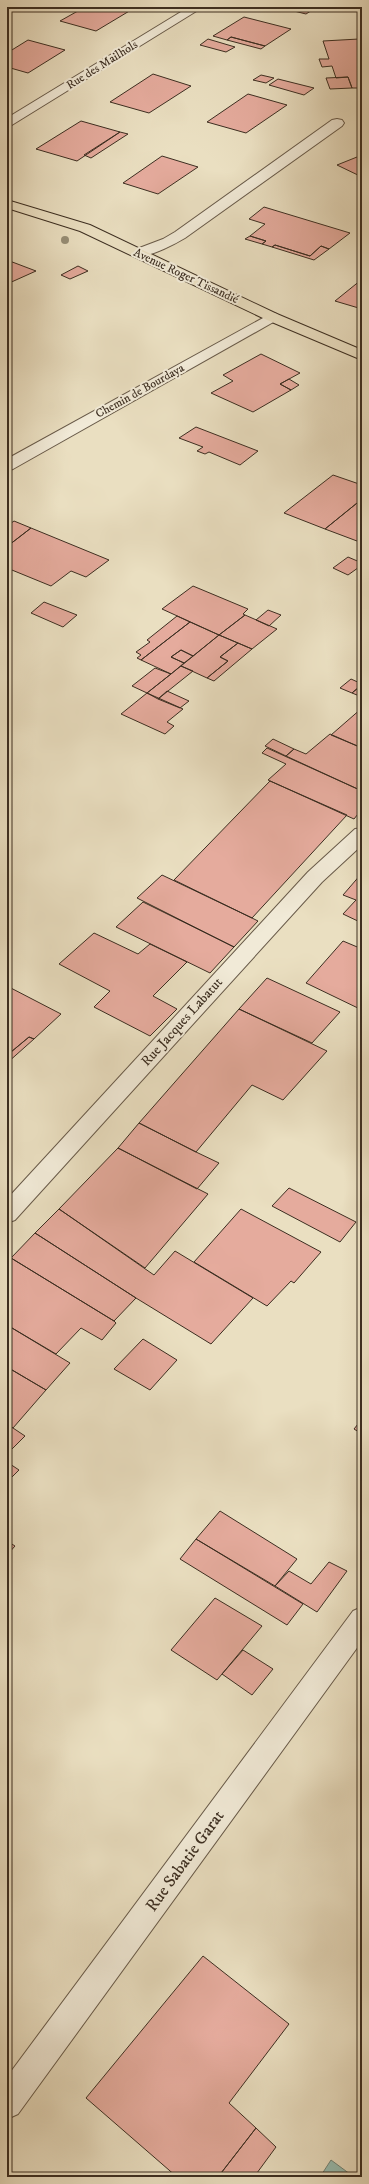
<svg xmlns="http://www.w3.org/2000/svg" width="369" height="2184" font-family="'IM FELL DW Pica',serif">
  <rect width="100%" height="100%" fill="#eadfc1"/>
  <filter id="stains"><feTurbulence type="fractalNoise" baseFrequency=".005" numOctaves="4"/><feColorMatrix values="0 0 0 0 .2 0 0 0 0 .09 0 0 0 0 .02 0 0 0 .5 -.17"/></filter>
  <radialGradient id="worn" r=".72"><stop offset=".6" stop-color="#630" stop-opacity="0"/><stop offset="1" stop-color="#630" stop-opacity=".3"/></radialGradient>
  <path fill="#98bdb0" stroke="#738477" d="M331 2160 354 2177H320Z"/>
  <path fill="#e5ab9d" stroke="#3c2e21" d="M85 7H121L131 10 96 31 60 21Z
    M278 7H317L306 14Z
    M244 17 291 29 265 46 231 37 227 40 213 36Z
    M231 37 265 46 261 49 227 40Z
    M208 39 235 47 226 52 200 45Z
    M359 39 362 48V88H352L348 77 336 78 332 66 322 67 319 59H329L323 41Z
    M28 40 65 50 28 73 7 67V53Z
    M153 74 191 86 149 113 110 102Z
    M261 75 274 78 266 83 253 80Z
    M348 77 352 88 330 89 326 78Z
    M278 79 314 88 304 95 269 85Z
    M248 94 287 105 246 133 207 122Z
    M81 121 120 132 77 161 36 149Z
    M120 132 128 134 91 158 84 155Z
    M362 155V177L337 165Z
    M162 156 198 167 158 194 123 183Z
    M264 207 350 233 329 249 321 246 310 256 275 245 272 247 262 244 266 241 250 236 265 224 249 219Z
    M250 236 266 241 262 244 245 239Z
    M275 245 310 256 321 246 329 249 314 260 272 247Z
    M7 260 36 271 7 284Z
    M78 266 88 271 70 279 61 275Z
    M361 280 362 309 335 301Z
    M261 354 300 373 280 384 291 390 253 412 211 393 233 381 223 375Z
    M289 379 299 385 291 390 280 384Z
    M196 427 258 451 240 465 209 452 205 454 197 451 203 447 179 438Z
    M333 475 362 485V499L325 529 284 513Z
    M362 499V537L357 541 325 529Z
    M14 521 31 528 9 545 7 544V526Z
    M31 528 109 560 86 577 71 571 51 586 7 568V544L9 545Z
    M348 557 362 563V565L348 575 333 568Z
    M193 586 248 609 243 614 245 615 219 635 162 609Z
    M44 602 77 615 63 627 31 613Z
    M268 610 281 615 269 626 256 620Z
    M245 615 277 629 252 649 219 635Z
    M177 616 190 622 141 660 137 658 141 655 136 652 150 642 147 640Z
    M190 622 219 635 193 656 181 650 171 657 184 663 171 674 141 660Z
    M219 635 238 643 220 657 228 661 207 678 181 666Z
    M238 643 252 649 214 681 207 678 228 661 220 657Z
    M181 650 193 656 184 663 171 657Z
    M181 666 193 671 158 699 147 693Z
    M155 668 171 674 147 693 132 686Z
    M351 679 362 684 352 693 340 688Z
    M362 685V697L352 693Z
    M167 691 189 701 180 708 158 699Z
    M147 693 183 709 167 722 174 726 165 734 121 714Z
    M362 708V748L331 735Z
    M330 734 362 748V791L286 756 294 749 306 754Z
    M273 739 294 749 286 756 265 746Z
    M267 748 362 791V809L354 819 268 780 286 764 262 753Z
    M270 781 347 815 252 918 174 880Z
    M362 873V923L343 914 356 900 343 895Z
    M162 875 252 918 258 921 234 947 137 898Z
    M143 902 234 947 210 973 116 927Z
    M94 933 138 954 150 944 187 962 153 996 177 1009 150 1036 94 1007 110 991 59 964Z
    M343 941 362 949V1010L306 983Z
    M267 978 340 1012 312 1043 239 1009Z
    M7 986 61 1014 34 1039 29 1037 11 1052 7 1050Z
    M239 1009 327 1051 283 1100 252 1085 196 1152 139 1123Z
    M29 1037 34 1039 7 1063V1050L11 1052Z
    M139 1123 196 1152 219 1163 197 1189 118 1148Z
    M118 1148 208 1194 145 1268 59 1209Z
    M289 1188 356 1222 340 1242 272 1206Z
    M59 1209 154 1275 175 1251 253 1298 211 1344 136 1298 35 1233Z
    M241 1209 321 1252 294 1283 291 1281 267 1306 194 1262Z
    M35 1233 136 1298 114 1321 11 1258Z
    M11 1258 114 1321 116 1323 102 1340 81 1328 56 1354 7 1325V1263Z
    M7 1325 70 1363 46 1390 7 1367Z
    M143 1339 177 1360 150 1390 114 1369Z
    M7 1367 46 1390 13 1428 7 1424Z
    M362 1419V1434L354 1429Z
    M7 1424 25 1436 7 1454Z
    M7 1462 19 1470 7 1482Z
    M220 1511 297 1559 275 1586 196 1539Z
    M196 1539 303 1604 287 1625 180 1559Z
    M7 1541 15 1546 7 1555Z
    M329 1562 347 1571 317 1612 275 1586 289 1571 311 1584Z
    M215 1598 262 1626 217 1680 171 1650Z
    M243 1650 273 1669 252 1695 222 1674Z
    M203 1956 289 2024 229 2103 256 2128 218 2177H177L86 2098Z
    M256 2128 276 2147 254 2177H218Z"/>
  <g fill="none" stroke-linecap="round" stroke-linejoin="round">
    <defs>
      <path id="minor" d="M189 7H203L7 128V118Z
        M337 119 342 120 344 123 342 126 185 238C173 245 147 259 134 256L132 253 134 250 163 239 175 232 332 120Z
        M272 313 277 314 279 317 277 320 13 469 7 471V459Z
        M362 828V845L322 882 15 1220 7 1223V1199L308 872 355 829Z
        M362 1607V1641L18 2114 7 2119V2077L353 1611Z"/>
      <path id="major" d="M7 200 90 225 277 314 362 350V360L267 320 80 231 7 208Z"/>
    </defs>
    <use href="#minor" stroke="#685a49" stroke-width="2"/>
    <use href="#major" stroke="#3c2e21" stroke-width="2"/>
    <use href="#minor" fill="#f1ead7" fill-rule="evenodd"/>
    <use href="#major" fill="#eadfc1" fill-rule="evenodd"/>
  </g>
  <circle fill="#978e76" cx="65" cy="240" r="4"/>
  <g text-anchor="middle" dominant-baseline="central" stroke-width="4" stroke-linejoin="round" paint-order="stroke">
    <g font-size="12" fill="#3c2e21" stroke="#f1ead7">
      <text transform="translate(102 65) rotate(-32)">Rue des Mailhols</text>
      <text transform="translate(186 276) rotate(25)">Avenue Roger Tissandié</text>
      <text transform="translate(140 391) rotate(-29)">Chemin de Bourdaya</text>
    </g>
    <g font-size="14" fill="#3c2e21" stroke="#f1ead7">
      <text transform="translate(182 1022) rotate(-48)">Rue Jacques Labatut</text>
    </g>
    <g font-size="17" fill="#3c2e21" stroke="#f1ead7">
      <text transform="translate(185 1861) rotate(-54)">Rue Sabatie Garat</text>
    </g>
  </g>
  <rect width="369" height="2184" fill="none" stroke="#eadfc1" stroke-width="24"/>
  <rect x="8" y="8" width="353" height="2168" fill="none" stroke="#3c2e21" stroke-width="2"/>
  <rect x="12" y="12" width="345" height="2160" fill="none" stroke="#3c2e21"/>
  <rect width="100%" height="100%" filter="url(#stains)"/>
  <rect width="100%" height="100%" fill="url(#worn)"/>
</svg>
